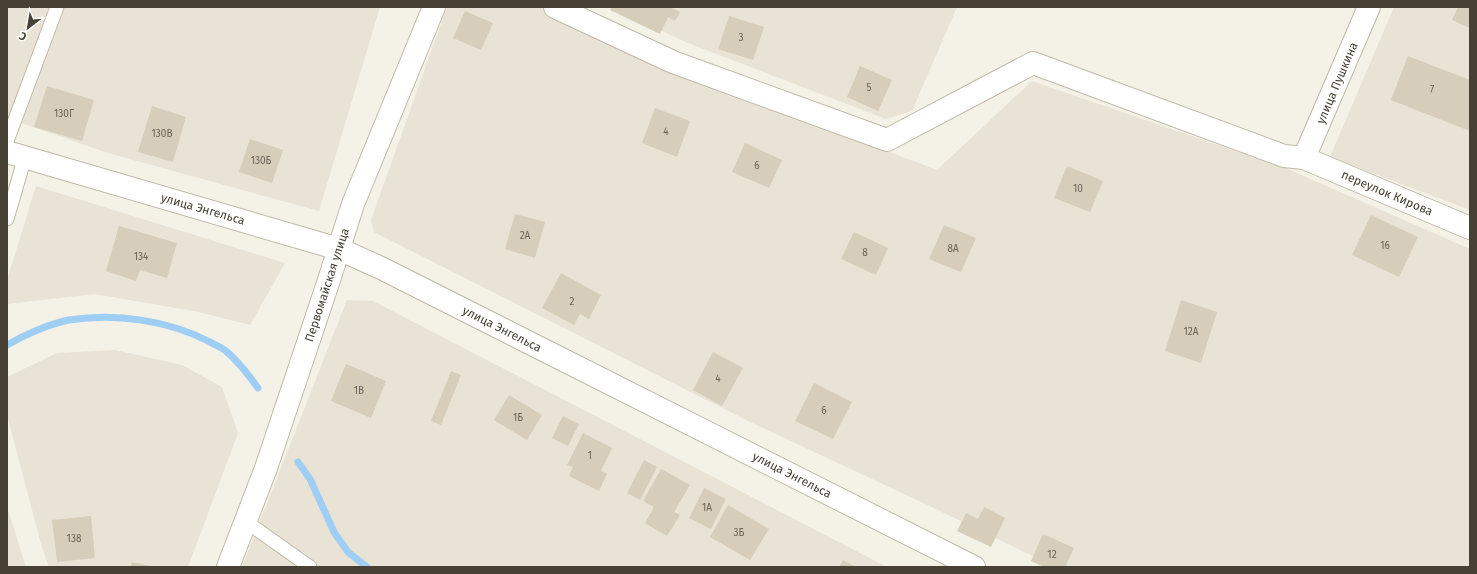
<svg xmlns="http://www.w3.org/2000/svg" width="1477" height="574" viewBox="0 0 1477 574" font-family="'Fira Sans',sans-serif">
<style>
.residential{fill:#e8e3d4}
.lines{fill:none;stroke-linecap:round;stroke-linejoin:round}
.stream{stroke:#9fcef4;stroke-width:7}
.building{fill:#d6cdbb}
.service-casing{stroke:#c0b9a8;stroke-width:15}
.minor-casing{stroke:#c0b9a8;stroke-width:24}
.tertiary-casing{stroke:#c0b9a8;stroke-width:24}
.service{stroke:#fff;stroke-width:13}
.minor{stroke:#fff;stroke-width:22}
.tertiary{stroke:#fff;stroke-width:22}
.labels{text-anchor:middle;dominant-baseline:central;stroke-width:4;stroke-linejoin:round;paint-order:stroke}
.number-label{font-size:10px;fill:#6b6456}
.street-label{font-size:12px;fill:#474135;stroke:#fff}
</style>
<rect width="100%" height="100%" fill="#f4f1e6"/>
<g class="residential">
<path d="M7,7H380L319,211L108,153L7,118Z"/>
<path d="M447,7H543L710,84L937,170L1032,81L1290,170L1470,249V567H1055L936,509L750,422L374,232L371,220Z"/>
<path d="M609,7H957L912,111L886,119L688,43Z"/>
<path d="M1394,7H1470V210L1330,157Z"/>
<path d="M36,186L285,263L250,325L199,312L95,294L7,304V280Z"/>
<path d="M347,300L373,301L887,567H242Z"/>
<path d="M115,350L182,365L222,387L238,433L188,567H49L41,544L7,415V377L57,353Z"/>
<path d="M7,507L26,567H7Z"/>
</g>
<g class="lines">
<g class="stream">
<path d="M7,345C24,335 49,324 69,320C116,313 168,320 210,342C215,345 221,347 226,351C239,362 248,374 258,388"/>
<path d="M298,462L310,479L334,532L348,552L367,567"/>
</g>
</g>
<g class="building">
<path d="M612,7H669L680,12L675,21L668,17L660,34L610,10Z"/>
<path d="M1458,7H1470V28L1452,20Z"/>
<path d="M465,11L493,23L481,50L453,38Z"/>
<path d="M729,16L764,27L753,60L718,49Z"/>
<path d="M1408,56L1470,80V131L1391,100Z"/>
<path d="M860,66L892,80L878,111L847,97Z"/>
<path d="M47,86L94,100L82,141L34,127Z"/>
<path d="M152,106L186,117L173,162L138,152Z"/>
<path d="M655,108L690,121L677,157L642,143Z"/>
<path d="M250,139L283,150L272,183L239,172Z"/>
<path d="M745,143L782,160L769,188L732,172Z"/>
<path d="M1067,166L1103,181L1090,212L1054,198Z"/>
<path d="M515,214L545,222L535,258L505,249Z"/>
<path d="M1371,215L1418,237L1399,277L1352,255Z"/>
<path d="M944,225L976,238L961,272L929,259Z"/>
<path d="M119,226L177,243L167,278L140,270L136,281L106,271Z"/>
<path d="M854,232L888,248L876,275L841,259Z"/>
<path d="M561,273L601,295L589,319L580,314L574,325L542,308Z"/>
<path d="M1181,300L1217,312L1201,363L1165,351Z"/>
<path d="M713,352L743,368L722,406L693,390Z"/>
<path d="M346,364L386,381L371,418L331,401Z"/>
<path d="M451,371L461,375L441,425L431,421Z"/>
<path d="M814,383L852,402L833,439L795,421Z"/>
<path d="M509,395L542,415L527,440L494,420Z"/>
<path d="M563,416L579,424L568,446L552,438Z"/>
<path d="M583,433L612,448L601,471L607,474L599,491L569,476L573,467L567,465Z"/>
<path d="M644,460L657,467L640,500L627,493Z"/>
<path d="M661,469L690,485L674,512L680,515L667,536L645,523L654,507L643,501Z"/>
<path d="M704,488L726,499L711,529L689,518Z"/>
<path d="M728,505L769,529L750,560L710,537Z"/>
<path d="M984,507L1005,518L991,547L957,531L966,513L978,519Z"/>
<path d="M91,516L95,558L57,562L52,520Z"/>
<path d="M1043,534L1074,548L1065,567H1044L1031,561Z"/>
<path d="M843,560L856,567H839Z"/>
<path d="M132,562L150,566V567H131Z"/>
</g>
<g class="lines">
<defs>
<g id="service">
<path d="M7,141L57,7"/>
<path d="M7,219L25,157"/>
<path d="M245,521L310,567"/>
</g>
<g id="minor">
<path d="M555,7L673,62L887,140L1033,63L1284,156L1304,158L1470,228"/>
<path d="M7,152L339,249"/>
<path d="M1304,158L1369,7"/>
</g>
<g id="tertiary">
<path d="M339,249L381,268L974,567"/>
<path d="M228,567L266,468L329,280L353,204L434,7"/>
</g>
</defs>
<use href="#service" class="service-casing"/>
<use href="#minor" class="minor-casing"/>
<use href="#tertiary" class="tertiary-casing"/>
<use href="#service" class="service"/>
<use href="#minor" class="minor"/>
<use href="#tertiary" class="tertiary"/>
</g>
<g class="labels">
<g class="number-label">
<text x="741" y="38">3</text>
<text x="869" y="88">5</text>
<text x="1432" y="90">7</text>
<text x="64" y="114">130Г</text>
<text x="666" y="132">4</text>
<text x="162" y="134">130В</text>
<text x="261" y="161">130Б</text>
<text x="757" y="166">6</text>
<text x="1078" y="189">10</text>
<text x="525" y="236">2А</text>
<text x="1385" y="246">16</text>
<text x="953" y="249">8А</text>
<text x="865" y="253">8</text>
<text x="141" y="257">134</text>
<text x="572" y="302">2</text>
<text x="1191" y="332">12А</text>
<text x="718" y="379">4</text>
<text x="359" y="391">1В</text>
<text x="824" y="411">6</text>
<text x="518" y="418">1Б</text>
<text x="590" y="456">1</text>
<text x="707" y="508">1А</text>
<text x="739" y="533">3Б</text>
<text x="74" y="539">138</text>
<text x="1052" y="555">12</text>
</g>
<g class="street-label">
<text transform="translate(1337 83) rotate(-67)">улица Пушкина</text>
<text transform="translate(1387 193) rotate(23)">переулок Кирова</text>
<text transform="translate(203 209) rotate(16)">улица Энгельса</text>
<text transform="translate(327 285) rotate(-72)">Первомайская улица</text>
<text transform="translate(502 329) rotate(27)">улица Энгельса</text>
<text transform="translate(792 475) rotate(27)">улица Энгельса</text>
</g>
</g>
<rect width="1477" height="574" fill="none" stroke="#474135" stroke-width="16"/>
<g transform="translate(28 28) rotate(211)" stroke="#ffffff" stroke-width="3" paint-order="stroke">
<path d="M0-3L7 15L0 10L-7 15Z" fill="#474135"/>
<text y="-6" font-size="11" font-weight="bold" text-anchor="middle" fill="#474135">С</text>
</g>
</svg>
